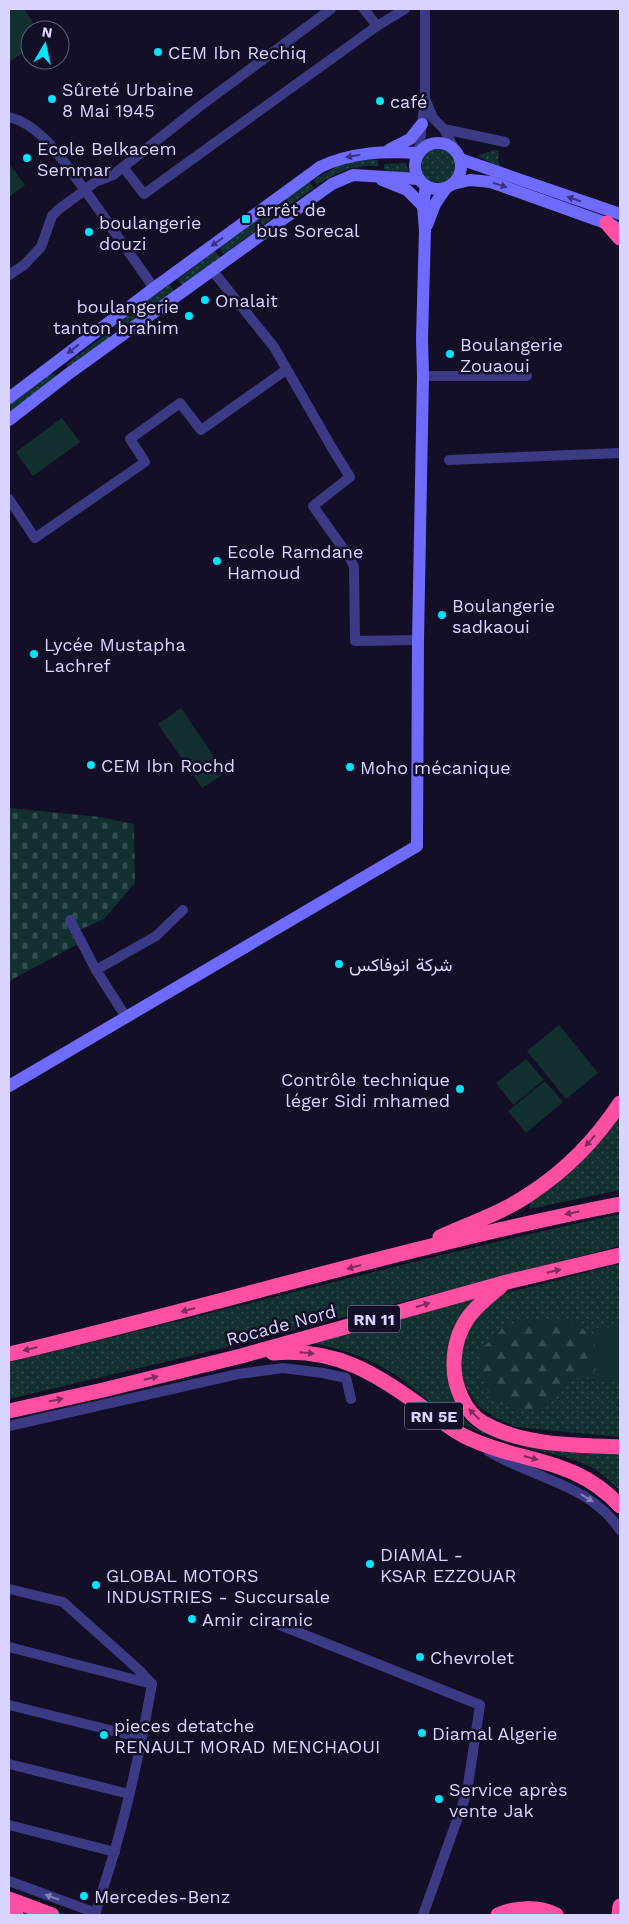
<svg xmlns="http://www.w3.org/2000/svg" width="629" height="1924" viewBox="0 0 629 1924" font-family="'Work Sans',Vazirmatn,sans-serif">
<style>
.grass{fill:url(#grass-dots)}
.forest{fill:url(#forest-firs)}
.cemetery{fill:url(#cemetery-stones)}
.pitch{fill:#12302f}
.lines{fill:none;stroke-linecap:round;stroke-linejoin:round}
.street{stroke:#3d3a85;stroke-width:10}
.secondary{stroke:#6f6bff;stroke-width:12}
.highway{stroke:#ff4fa3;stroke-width:15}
.oneway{fill:#38347d}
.oneway2{fill:#7d2c5e}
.oneway3{fill:#837fbc}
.poi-dot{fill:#00e5ff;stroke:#130f26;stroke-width:2}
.labels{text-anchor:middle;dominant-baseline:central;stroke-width:5;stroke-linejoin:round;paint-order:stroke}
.shield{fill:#130f26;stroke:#9e99be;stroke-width:1}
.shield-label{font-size:16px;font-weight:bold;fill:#d9d4ff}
.poi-label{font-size:18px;fill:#d9d4ff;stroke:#130f26;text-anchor:start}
.street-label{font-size:18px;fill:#d9d4ff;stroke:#130f26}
</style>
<defs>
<pattern id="grass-dots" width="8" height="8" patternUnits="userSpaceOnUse" patternTransform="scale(1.25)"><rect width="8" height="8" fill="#12302f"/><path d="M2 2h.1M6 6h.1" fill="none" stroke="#344d4e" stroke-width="1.8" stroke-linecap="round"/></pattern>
<pattern id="forest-firs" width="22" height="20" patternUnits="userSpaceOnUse" patternTransform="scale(1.25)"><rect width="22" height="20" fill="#12302f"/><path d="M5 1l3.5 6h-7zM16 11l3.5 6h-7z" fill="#344d4e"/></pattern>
<pattern id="cemetery-stones" width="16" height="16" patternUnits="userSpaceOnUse" patternTransform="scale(1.25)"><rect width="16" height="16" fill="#12302f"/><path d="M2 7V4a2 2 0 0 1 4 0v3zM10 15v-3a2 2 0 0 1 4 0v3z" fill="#344d4e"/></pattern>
</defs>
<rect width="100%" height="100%" fill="#130f26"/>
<g class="grass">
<circle cx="438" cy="166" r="17"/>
<path d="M494,150L499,151L498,159L500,167L477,156Z"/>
<path d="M368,159L378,160V166C352,165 339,171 317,185L313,180L341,164Z"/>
<path d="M406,163L409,174L384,170V164Z"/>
<path d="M309,181L314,188L288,206L284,205L283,201Z"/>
<path d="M269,212L272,214L271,219L224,254L219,248Z"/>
<path d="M215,251L220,257L183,286L177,279Z"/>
<path d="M169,284L174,291L119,333L114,326Z"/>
<path d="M110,331L114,337L67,369V364Z"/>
<path d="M49,374H54L56,378L9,415V405Z"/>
<path d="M620,1116V1190L530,1209L529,1201C562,1174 596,1151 620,1116Z"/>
<path d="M620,1214V1246L232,1346L9,1399V1362C213,1315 415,1258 620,1214Z"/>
<path d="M620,1264V1437L516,1427L498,1419L481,1409L474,1400L464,1383L460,1366L462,1338L471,1321L502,1294Z"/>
<path d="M478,1296C455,1318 445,1337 447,1370C448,1383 459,1418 470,1425C491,1438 517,1438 541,1441C567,1445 594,1449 620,1452V1491C611,1482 602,1473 591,1467C565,1454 534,1451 507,1442C493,1438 478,1432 465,1425C438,1412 418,1390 394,1374C368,1357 339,1348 309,1343Z"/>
</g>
<path class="forest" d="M526,1321L577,1322L601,1350L602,1363L590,1376L569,1380L558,1389L547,1405L532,1411L516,1410L501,1404L488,1391L477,1365L481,1348L494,1339L503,1327Z"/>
<path class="cemetery" d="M9,808L100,817L134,824L135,883L104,919L71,934L78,944L9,981Z"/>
<g class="pitch">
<path d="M9,9H24L38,30H30V48L9,62Z"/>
<path d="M9,163L25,185L9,197Z"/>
<path d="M62,418L80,442L33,476L16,452Z"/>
<path d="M181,708L225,773L202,788L158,724Z"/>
<path d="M559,1025L598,1073L566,1099L527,1051Z"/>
<path d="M526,1059L544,1080L513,1105L496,1083Z"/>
<path d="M545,1081L563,1102L526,1133L508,1111Z"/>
<path d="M620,1327V1382H596L594,1328Z"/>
</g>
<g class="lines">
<g class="street">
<path d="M364,9L377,26"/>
<path d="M426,101L433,118L444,129L455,150"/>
<path d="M9,117C44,126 64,164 85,190L59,209L52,216L41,247L24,265L9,275"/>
<path d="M444,129L505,142"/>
<path d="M419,151L425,97V9"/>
<path d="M123,167L144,194L377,26L405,9"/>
<path d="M212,270L274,347L332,448L350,477L313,506L350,558L354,567L355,641L418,640"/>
<path d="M154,288L85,190L95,182L113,175L199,107L331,9"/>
<path d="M423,376H527"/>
<path d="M449,460L620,453"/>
<path d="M9,499L35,538L145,462L130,439L180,403L201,430L286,370"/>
<path d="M70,920L96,970L126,1017"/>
<path d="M96,970L156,936L183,910"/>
<path d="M9,1426L238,1374L283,1368L323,1373L346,1378L351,1399"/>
<path d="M488,1451C532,1478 590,1484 620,1530"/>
<path d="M9,1589L63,1602L139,1670L152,1684C142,1741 130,1798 114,1853C108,1874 101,1894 95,1915"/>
<path d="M275,1623L480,1705L467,1792L423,1915"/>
<path d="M9,1647L152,1684"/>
<path d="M9,1705L142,1738"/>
<path d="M9,1764L129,1794"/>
<path d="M9,1825L115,1852"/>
<path d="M9,1881L96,1913"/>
</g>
<g class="secondary">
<circle cx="438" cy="166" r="23"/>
<path d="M390,149L410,139L422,124"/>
<path d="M460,159L620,214"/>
<path d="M382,180L407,190L423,206"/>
<path d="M453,184L470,180L491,182L614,226"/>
<path d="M427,225L435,204L446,188"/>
<path d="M9,398L154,288L320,167C351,152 384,151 419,153"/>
<path d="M9,420L67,375L332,184L353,175L419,179"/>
<path d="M9,1086L417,846L418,640L423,376L422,339L425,230L423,206L426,186"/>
</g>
<g class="highway">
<path d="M607,223L620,238"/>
<path d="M440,1237C471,1223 504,1212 531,1193C566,1170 597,1138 620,1103"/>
<path d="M500,1287C473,1308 455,1326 454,1362C453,1384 464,1413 485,1424C525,1446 576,1445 620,1447"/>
<path d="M273,1353C336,1347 376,1374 425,1409C438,1419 452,1430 466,1437C522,1464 574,1456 620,1506"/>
<path d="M9,1354C213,1306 414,1244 620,1204"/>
<path d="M9,1411L103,1390L241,1356L507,1282L620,1255"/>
<path d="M9,1899L52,1915"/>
<path d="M9,1913L16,1915"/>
<path d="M498,1915C514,1907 539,1906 556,1915"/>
<path d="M619,1915L620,1906"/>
</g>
</g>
<defs><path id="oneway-solid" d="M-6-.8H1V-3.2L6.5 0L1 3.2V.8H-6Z" transform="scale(1.25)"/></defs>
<g class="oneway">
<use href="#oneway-solid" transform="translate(353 156) rotate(170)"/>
<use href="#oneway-solid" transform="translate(500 185) rotate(17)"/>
<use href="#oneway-solid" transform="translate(574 199) rotate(-161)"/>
<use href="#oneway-solid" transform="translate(217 242) rotate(145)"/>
<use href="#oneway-solid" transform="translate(73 349) rotate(143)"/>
</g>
<g class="oneway2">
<use href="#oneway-solid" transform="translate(590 1141) rotate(132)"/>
<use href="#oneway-solid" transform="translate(572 1213) rotate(169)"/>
<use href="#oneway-solid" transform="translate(354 1267) rotate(165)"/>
<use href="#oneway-solid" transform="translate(554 1271) rotate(-13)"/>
<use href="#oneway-solid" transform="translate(423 1305) rotate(-16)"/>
<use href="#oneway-solid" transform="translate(188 1310) rotate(165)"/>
<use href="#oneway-solid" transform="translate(30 1349) rotate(167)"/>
<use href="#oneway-solid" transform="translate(307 1353) rotate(5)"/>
<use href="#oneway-solid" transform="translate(151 1378) rotate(-14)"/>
<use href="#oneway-solid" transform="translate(56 1400) rotate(-12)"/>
<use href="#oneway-solid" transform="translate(474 1414) rotate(-135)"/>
<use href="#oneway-solid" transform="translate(531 1458) rotate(15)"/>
</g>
<g class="oneway3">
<use href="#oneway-solid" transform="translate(587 1498) rotate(32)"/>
<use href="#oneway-solid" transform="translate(52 1897) rotate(-160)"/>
</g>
<g class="poi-dot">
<circle cx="158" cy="52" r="5"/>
<circle cx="52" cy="99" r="5"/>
<circle cx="380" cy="101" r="5"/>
<circle cx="27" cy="158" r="5"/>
<rect x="241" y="214" width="10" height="10" rx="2.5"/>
<circle cx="89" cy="232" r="5"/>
<circle cx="205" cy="300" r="5"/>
<circle cx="189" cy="316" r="5"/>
<circle cx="450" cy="354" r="5"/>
<circle cx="217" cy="561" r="5"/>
<circle cx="442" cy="615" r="5"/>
<circle cx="34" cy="654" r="5"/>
<circle cx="91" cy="765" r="5"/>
<circle cx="350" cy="767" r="5"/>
<circle cx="339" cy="964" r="5"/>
<circle cx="460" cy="1089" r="5"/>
<circle cx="370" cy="1564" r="5"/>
<circle cx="96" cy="1585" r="5"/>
<circle cx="192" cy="1619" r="5"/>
<circle cx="420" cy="1657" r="5"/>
<circle cx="422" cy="1733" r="5"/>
<circle cx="104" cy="1735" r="5"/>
<circle cx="439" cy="1799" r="5"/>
<circle cx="84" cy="1896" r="5"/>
</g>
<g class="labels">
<g class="shield">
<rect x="348" y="1305.5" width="52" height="27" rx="4"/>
<rect x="405" y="1402.5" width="58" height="27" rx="4"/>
</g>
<g class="shield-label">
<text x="374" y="1319">RN 11</text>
<text x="434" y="1416">RN 5E</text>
</g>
<g class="poi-label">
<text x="168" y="52">CEM Ibn Rechiq</text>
<text x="62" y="89">Sûreté Urbaine<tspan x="62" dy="21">8 Mai 1945</tspan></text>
<text x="390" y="101">café</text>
<text x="37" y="148">Ecole Belkacem<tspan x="37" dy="21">Semmar</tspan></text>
<text x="256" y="209">arrêt de<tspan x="256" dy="21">bus Sorecal</tspan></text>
<text x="99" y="222">boulangerie<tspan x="99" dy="21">douzi</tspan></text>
<text x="215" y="300">Onalait</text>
<text x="179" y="306" text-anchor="end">boulangerie<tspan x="179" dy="21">tanton brahim</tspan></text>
<text x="460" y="344">Boulangerie<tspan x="460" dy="21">Zouaoui</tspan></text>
<text x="227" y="551">Ecole Ramdane<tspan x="227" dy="21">Hamoud</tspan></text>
<text x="452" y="605">Boulangerie<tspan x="452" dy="21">sadkaoui</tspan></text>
<text x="44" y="644">Lycée Mustapha<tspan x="44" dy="21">Lachref</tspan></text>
<text x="101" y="765">CEM Ibn Rochd</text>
<text x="360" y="767">Moho mécanique</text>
<text x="349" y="964">شركة انوفاكس</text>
<text x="450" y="1079" text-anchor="end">Contrôle technique<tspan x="450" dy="21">léger Sidi mhamed</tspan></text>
<text x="380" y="1554">DIAMAL -<tspan x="380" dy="21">KSAR EZZOUAR</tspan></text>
<text x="106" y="1575">GLOBAL MOTORS<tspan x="106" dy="21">INDUSTRIES - Succursale</tspan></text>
<text x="202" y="1619">Amir ciramic</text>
<text x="430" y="1657">Chevrolet</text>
<text x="114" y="1725">pieces detatche<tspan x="114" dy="21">RENAULT MORAD MENCHAOUI</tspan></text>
<text x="432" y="1733">Diamal Algerie</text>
<text x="449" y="1789">Service après<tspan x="449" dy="21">vente Jak</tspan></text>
<text x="94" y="1896">Mercedes-Benz</text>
</g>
<g class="street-label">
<text transform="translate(281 1325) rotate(-15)">Rocade Nord</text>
</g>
</g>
<rect width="629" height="1924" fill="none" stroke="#d9d4ff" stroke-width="20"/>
<g transform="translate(45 45) rotate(9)"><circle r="24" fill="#130f26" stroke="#625e7d"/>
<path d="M0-4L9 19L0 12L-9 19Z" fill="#00e5ff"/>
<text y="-8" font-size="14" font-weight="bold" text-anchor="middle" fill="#d9d4ff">N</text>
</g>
</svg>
